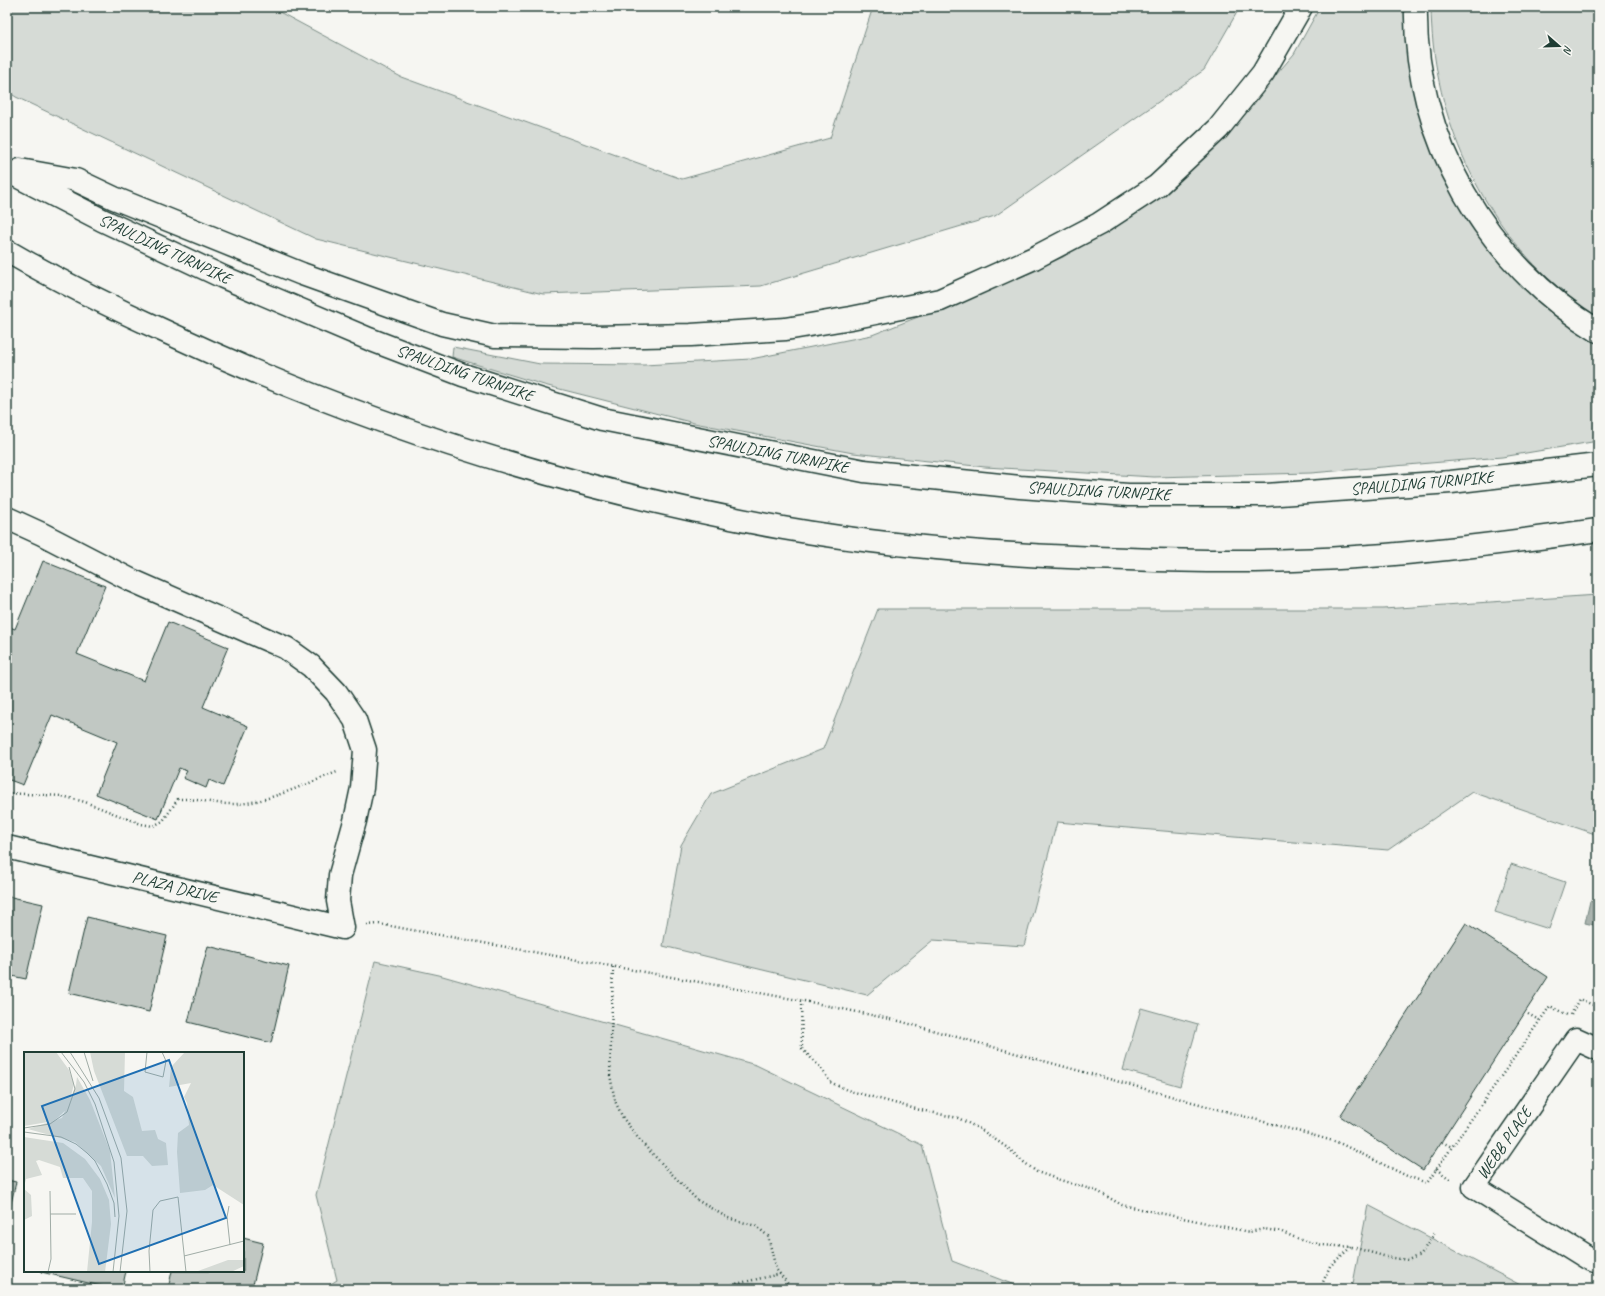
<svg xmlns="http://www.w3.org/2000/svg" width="1605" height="1296" viewBox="0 0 1605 1296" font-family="Caveat,sans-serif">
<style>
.green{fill:#d6dbd6;stroke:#7a8c85}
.water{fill:#aab3ae;stroke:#72847d}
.building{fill:#c1c8c3;stroke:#1f3d34}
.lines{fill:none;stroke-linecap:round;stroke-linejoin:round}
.minor-casing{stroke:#1f3d34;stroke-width:25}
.highway-casing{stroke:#1f3d34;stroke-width:25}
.path{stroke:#1f3d34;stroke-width:2.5;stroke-dasharray:1 3;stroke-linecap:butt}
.minor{stroke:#f6f6f2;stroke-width:22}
.highway{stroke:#f6f6f2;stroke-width:22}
.labels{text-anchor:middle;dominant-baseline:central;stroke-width:4;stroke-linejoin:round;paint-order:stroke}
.street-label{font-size:17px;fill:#1f3d34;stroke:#f6f6f2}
.inset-road{fill:none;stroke:#a0aca6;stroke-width:1}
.view{fill:#1f6fb2;fill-opacity:0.15;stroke:#1f6fb2;stroke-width:2}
.inset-edge{fill:none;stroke:#1f3d34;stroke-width:2}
</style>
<rect width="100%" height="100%" fill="#f6f6f2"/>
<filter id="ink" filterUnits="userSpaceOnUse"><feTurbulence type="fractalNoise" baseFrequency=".025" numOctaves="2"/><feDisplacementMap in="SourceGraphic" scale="8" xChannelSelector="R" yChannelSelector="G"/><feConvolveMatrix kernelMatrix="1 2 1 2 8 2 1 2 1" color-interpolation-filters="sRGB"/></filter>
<g filter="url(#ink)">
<g class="green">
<path d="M7,7H270L401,77L682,179L830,138L873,7H1240L1204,70L995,216L761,286L543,294L316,239L16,97L7,91Z"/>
<path d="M1320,7H1406L1449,188L1470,225L1495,257L1522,286L1552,312L1598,343V441L1502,457L1311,473L1154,477L985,467L853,453L694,423L544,385L452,357L453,347L540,364L644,365L751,359L872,335L1002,284L1063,257L1172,183L1226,133L1294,54Z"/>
<path d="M1431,7H1598V317C1580,306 1563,292 1548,278C1474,208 1432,109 1431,7Z"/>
<path d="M1598,595V835L1472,792L1388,850L1057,822L1024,946L933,940L867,995L663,946L681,845L711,794L823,749L878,609H1383Z"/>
<path d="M1511,864L1565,882L1549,929L1495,912Z"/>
<path d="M375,961L439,975L756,1065L922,1145L952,1261L1025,1289H323L337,1280L316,1195Z"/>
<path d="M1141,1008L1198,1024L1180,1086L1123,1070Z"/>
<path d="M1368,1205L1528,1289H1352Z"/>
</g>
<path class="water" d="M1590,901L1598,903V926L1585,923Z"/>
<g class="building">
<path d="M43,561L105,586L77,654L144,681L168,622L228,647L203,707L248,726L223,786L209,780L206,788L183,778L187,771L179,768L158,819L96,794L117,742L52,715L23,785L7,779V626L15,629Z"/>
<path d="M7,896L43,904L26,979L7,975Z"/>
<path d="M87,917L167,936L149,1012L69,993Z"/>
<path d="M1466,923L1548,977L1423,1170L1340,1116Z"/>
<path d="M208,946L289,966L271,1043L188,1022Z"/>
<path d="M7,1180L16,1182L7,1221Z"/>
<path d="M243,1238L263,1243L252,1289H168L172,1271H243Z"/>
<path d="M42,1271H126L122,1289H114L41,1272Z"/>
</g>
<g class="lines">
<defs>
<g id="minor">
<path d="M7,518L42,534L131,580L286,648L311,666L336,692L355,720L365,750L362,788L355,821L340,875L338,901L343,928L7,847"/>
<path d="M1598,1049L1576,1039L1474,1187L1589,1259L1598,1262"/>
</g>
<g id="highway">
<path d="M1416,7C1413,138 1487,264 1598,331"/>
<path d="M20,170L76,180L114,198L302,274L442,324L495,336L594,337L691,335L786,329L851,318L940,300L1034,258L1099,224L1157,186L1218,129L1263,73L1301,7"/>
<path d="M7,171L102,220L223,277L369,339L463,375L602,419L864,471L1020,487L1128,495H1265L1451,482L1598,465"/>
<path d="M7,251C57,280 109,306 162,330C359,423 568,489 783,528C896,548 1013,556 1128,559C1183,561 1239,562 1294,560C1396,557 1497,544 1598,530"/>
</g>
</defs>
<use href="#minor" class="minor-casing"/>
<use href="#highway" class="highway-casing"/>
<g class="path">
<path d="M7,793L62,796L85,802L141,824L153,826L163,821L178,799C197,798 216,805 236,804C266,803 308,783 337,772"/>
<path d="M367,925L379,924L815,1003L899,1021L1337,1142L1407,1176L1427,1183L1550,1006L1567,1015"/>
<path d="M613,967L610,1075L615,1101L623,1118L641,1142L697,1200L728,1218L756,1226L768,1236L776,1269L792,1289"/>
<path d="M801,1001L802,1049L821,1068L830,1082L847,1090L916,1109L958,1118L980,1129L1009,1149L1021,1160L1037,1172L1060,1180L1097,1191L1122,1205L1249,1232L1264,1229L1282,1232L1301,1240L1322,1245L1352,1247L1387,1257L1408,1260L1420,1255L1435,1233"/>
<path d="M1528,1014L1539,1020"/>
<path d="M1571,1015L1579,999L1598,1007"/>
<path d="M1442,1142L1452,1147"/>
<path d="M1436,1169L1450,1179"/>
<path d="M713,1289L780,1274"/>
<path d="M1320,1289L1330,1266L1351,1247"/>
</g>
<use href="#minor" class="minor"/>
<use href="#highway" class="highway"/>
</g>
</g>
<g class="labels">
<g class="street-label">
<text transform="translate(165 249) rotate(25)">SPAULDING TURNPIKE</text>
<text transform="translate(465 373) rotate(19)">SPAULDING TURNPIKE</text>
<text transform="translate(778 454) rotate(11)">SPAULDING TURNPIKE</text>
<text transform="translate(1422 483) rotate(-5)">SPAULDING TURNPIKE</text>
<text transform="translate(1099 491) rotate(3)">SPAULDING TURNPIKE</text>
<text transform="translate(175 887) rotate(14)">PLAZA DRIVE</text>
<text transform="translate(1504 1143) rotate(-55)">WEBB PLACE</text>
</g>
</g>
<g transform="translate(24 1052)">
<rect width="220" height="220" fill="#f6f6f2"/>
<path d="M0,0H32L45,18L50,32L44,56L30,69L0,74ZM66,0H101L100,39L109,45L118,79L131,78L134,87L142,91L144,113L128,114L119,104H103L70,19ZM161,0H220V153L189,133L181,138L156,141L153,100L154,81L165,73L163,51L160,45L167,31L145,35L147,15ZM53,25L66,48L86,99L91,146L77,114L51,90L4,77L38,66L52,33ZM0,85L39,91L61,107L76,127L85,148L87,172L81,220H63L68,170V139L59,126H39L36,115L15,108L12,109L18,123L2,127L0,135ZM0,137L7,143L8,164L0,168ZM204,208H220V214L207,220L174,219Z" fill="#d6dbd6"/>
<path class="inset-road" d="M37,0L60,30L71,52L90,110L95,164L89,220M46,0L75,46L97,106L103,159L96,220M60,0L69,29M123,0L121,20L139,25L142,9L138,0M0,76L26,72L43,60L51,37L45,15M0,80L37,85L52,92L63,101L71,109L83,132L90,151L91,165M205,154L203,165L206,193M26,162H52M160,204L220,189M24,220L27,207L26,139M126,220L125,199L129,158L136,149L154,145L162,220"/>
<path class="view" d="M145,8L202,166L75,212L18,54Z"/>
<rect width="220" height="220" class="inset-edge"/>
</g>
<rect width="1605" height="1296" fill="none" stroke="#f6f6f2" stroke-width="24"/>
<rect x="12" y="12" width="1581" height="1272" fill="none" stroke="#1f3d34" stroke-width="1.5" filter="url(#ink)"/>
<g transform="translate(1559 46) rotate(110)" stroke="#f6f6f2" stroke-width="3" paint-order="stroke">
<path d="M0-3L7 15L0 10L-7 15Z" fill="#1f3d34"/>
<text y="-6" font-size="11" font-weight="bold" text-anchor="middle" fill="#1f3d34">N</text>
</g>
</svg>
